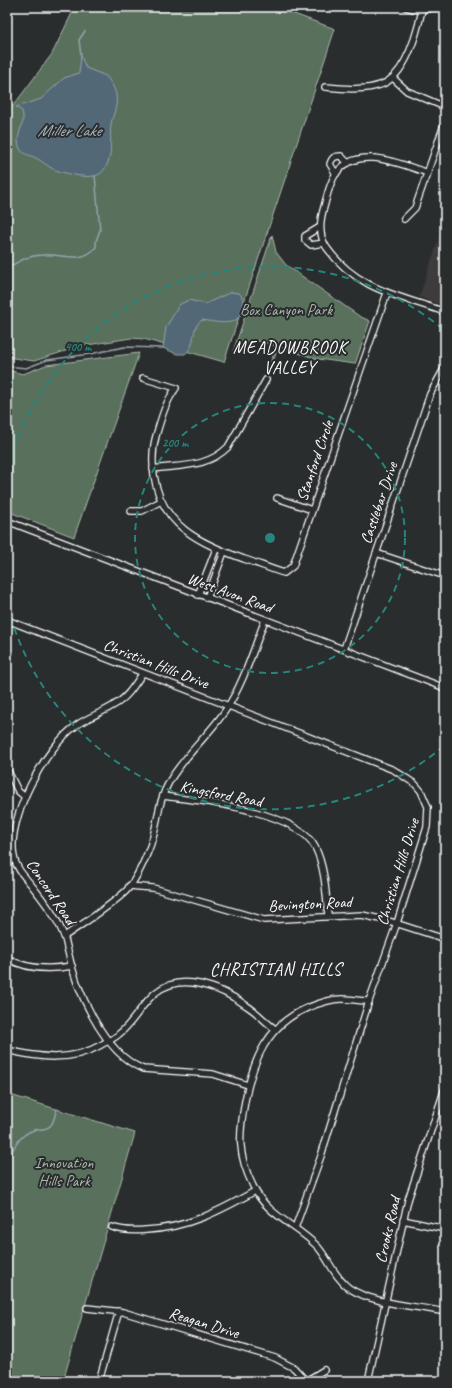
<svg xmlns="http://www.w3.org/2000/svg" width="452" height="1388" viewBox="0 0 452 1388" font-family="Caveat,sans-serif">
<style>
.built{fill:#3e3a3a}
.green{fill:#586f5c;stroke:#acb7ae}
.water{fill:#536877;stroke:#98a4ad}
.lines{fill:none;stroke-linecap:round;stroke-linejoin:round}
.stream{stroke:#98a4ad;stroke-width:1.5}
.minor-casing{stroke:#fff;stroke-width:8}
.minor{stroke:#2a2d2e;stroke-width:5.5}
.ring{fill:none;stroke:#27847c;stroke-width:2;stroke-dasharray:7 5}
.labels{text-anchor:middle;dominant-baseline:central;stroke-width:4;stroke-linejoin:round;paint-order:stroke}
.park-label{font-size:16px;fill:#acb7ae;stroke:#2a2d2e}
.street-label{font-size:16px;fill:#fff;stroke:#2a2d2e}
.water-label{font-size:17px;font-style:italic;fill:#a9b4bb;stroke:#2a2d2e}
.neighbourhood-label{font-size:17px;letter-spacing:1px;fill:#fff;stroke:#2a2d2e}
.centre{fill:#27847c;stroke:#2a2d2e;stroke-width:2}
.ring-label{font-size:12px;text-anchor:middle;font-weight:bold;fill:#27847c;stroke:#2a2d2e;stroke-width:4;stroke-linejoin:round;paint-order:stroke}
</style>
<rect width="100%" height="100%" fill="#2a2d2e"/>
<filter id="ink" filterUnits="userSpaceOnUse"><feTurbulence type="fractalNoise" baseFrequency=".025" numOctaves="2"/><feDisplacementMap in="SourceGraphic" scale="8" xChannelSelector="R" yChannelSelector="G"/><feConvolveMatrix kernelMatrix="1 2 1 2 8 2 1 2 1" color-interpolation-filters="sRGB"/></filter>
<g filter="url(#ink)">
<path class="built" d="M445,221V306L419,297Z"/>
<g class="green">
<path d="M75,7H275L335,29L224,362L144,339L131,338L81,346L34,361L7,357V114L52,54Z"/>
<path d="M272,235L276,252L286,265L359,316L370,321L355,364L318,359L278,347L271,368L269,367L276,346L258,341L233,352Z"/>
<path d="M139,353L74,537L7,511V370L23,374L46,365Z"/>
<path d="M7,1094L135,1133L63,1381H7Z"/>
</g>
<g class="water">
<path d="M81,56L86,68L106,76C110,81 115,88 116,95C118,106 113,114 111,124C109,140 115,160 101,173C93,181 62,173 53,169C47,166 42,161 36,158C30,155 24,155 20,149C13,136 27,124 22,111L16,107L41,99L64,78L79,73Z"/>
<path d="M231,292L239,293C243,297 244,302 243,308C239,329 217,322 202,320C189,328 198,345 185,354H177L163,348L166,327L180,304L189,300L205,304Z"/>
</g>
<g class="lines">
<g class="stream">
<path d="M81,56L79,40L85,31"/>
<path d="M7,268C19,261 29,255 43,255C62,253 81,265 96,247V241L100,230L95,176"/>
<path d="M7,366L26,368L47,360L90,354L124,347L163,348"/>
<path d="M7,1167C10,1152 19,1134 34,1130C39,1129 46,1130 50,1126C54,1123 55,1114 57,1109"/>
</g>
<defs>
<g id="minor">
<path d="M406,7L418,10L439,7"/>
<path d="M393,78L407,91L445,107"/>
<path d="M325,87C343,88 363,91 380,85C406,77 417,33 422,10"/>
<path d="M428,173C400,164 356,143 335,175C329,185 327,196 324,207C320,220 318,236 327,248C357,290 400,296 445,312"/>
<path d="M336,174L330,164C332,158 334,156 341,156L348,163"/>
<path d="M404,219L415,208L445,122"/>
<path d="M320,227L305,236V240L311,245L324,243"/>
<path d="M143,378L176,388C165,403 161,419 156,436C152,450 152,461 154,475C161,526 200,543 244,559C257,563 270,569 284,573L293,566L387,293"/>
<path d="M153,469C181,465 207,468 228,447L266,380"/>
<path d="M277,498L312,510"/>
<path d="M131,511H142L161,501"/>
<path d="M7,521L445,688"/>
<path d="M376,553L445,576"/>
<path d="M198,595L216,549"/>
<path d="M207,598L224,552"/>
<path d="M7,620L394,770L415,784L421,791L428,807L427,827L397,923L369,1001L321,1156L295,1228"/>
<path d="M344,649L430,394L445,367"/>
<path d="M142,674C134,686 127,698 114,705C102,713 88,717 77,725C45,747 6,819 14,857C16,869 26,878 33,887C47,905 63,925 67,947C75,988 103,1053 143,1069L213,1074L248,1085"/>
<path d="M7,769L18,791L25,797"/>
<path d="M163,796C200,801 296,810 315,847C325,867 326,893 328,915"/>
<path d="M129,886L153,888L264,920L362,915L389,921L445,939"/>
<path d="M65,936C85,922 108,908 126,891C136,880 144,862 149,849C158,827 157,803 169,782C184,756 208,736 225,711C244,683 253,650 265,620"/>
<path d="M7,958C27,970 49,970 72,966"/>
<path d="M369,1001C360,1001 351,999 342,999C330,999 319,1003 307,1008C267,1025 253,1060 245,1101C239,1134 237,1154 253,1186C266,1215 297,1225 318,1247C329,1260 335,1278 349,1288C372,1304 417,1306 445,1312"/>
<path d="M7,1050C40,1058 71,1062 101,1045C107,1041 114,1039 119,1034C133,1023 141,1005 155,993C182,971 222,988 247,1006C257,1012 265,1022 275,1029"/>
<path d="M403,1220L445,1229"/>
<path d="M112,1227C123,1231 135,1231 146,1230C187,1228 220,1211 255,1191"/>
<path d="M87,1308L123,1312L275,1358L294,1368L306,1381"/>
<path d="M99,1381L119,1311"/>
<path d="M306,1381L324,1370"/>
<path d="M368,1381L408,1200L445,1088"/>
</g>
</defs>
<use href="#minor" class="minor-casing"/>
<use href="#minor" class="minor"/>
</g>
</g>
<g class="ring">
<circle cx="270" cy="538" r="135"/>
<path d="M444 746A271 271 0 0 1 7 604M7 472A271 271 0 0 1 444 330"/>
</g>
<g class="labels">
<g class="park-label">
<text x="286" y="310">Box Canyon Park</text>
<text x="64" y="1163">Innovation<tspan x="64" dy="18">Hills Park</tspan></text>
</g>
<g class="street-label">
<text transform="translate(315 461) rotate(-71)">Stanford Circle</text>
<text transform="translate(379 503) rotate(-71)">Castlebar Drive</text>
<text transform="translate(230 593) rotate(20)">West Avon Road</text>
<text transform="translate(156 664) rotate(21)">Christian Hills Drive</text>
<text transform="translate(221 794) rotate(11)">Kingsford Road</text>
<text transform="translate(398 872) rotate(-73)">Christian Hills Drive</text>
<text transform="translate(51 892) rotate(56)">Concord Road</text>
<text transform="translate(310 904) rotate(-3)">Bevington Road</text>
<text transform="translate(388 1230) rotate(-77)">Crooks Road</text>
<text transform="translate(204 1323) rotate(17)">Reagan Drive</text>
</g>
<g class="water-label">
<text x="69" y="130">Miller Lake</text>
</g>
<g class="neighbourhood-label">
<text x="290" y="347">MEADOWBROOK<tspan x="290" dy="20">VALLEY</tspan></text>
<text x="276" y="969">CHRISTIAN HILLS</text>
</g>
</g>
<circle cx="270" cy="538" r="6" class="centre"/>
<g class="ring-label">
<text x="78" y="351">400 m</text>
<text x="175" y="447">200 m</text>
</g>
<rect width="452" height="1388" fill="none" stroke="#2a2d2e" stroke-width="24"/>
<rect x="12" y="12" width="428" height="1364" fill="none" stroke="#fff" stroke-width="1.5" filter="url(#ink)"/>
</svg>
